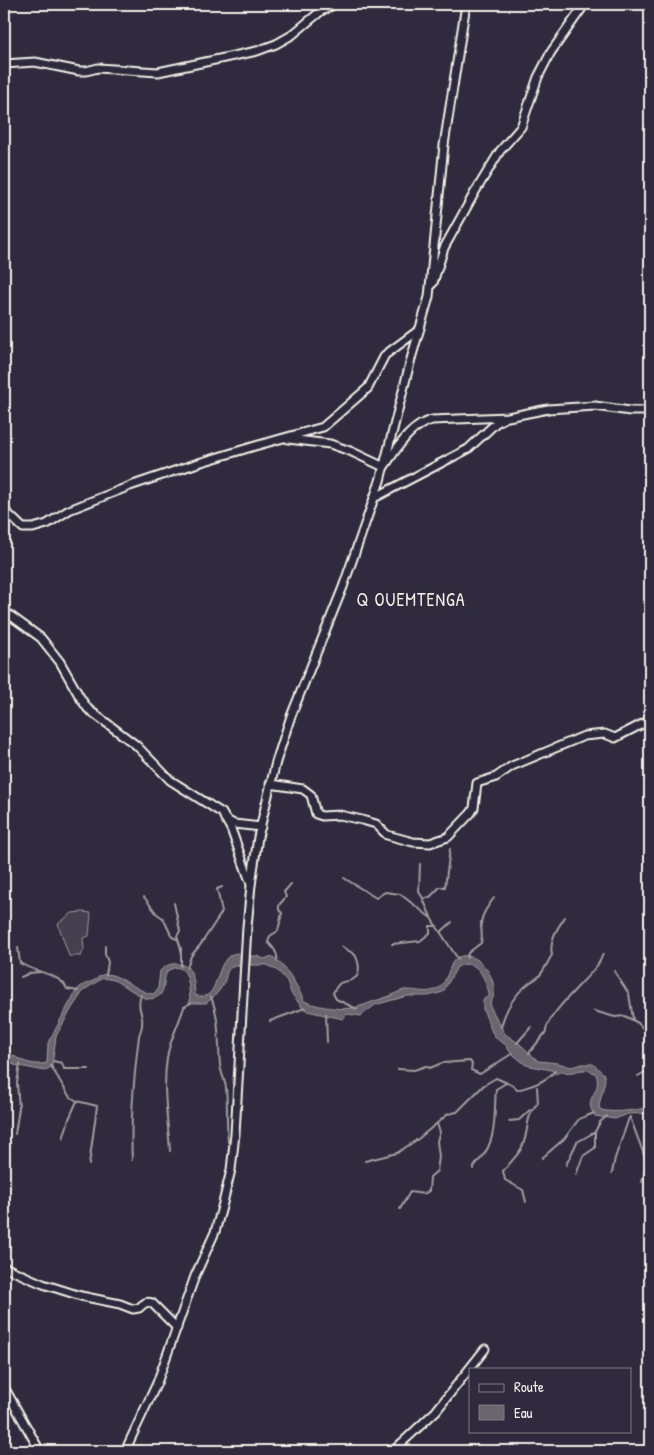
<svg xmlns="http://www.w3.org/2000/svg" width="654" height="1455" viewBox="0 0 654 1455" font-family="'Patrick Hand',sans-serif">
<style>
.green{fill:#454050;stroke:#9c989c}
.water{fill:#6a6670;stroke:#a19ea0}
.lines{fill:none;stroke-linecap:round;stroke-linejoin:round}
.stream{stroke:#a19ea0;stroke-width:2}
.street-casing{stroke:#f4f1e8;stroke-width:11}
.street{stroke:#2f2a3d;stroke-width:7}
.labels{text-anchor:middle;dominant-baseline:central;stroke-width:4.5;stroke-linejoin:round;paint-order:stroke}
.quarter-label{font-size:18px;letter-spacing:1px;fill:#f4f1e8;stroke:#2f2a3d}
</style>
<rect width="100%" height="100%" fill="#2f2a3d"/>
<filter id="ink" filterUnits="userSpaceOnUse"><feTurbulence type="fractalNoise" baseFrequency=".02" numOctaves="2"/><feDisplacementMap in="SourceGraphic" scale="10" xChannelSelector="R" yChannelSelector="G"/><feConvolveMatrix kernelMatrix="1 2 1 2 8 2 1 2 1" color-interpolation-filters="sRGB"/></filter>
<g filter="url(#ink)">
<path class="green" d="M83,912L91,913L89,936L83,938L84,949L81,956H69L58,924L72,913Z"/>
<g class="water">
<path d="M237,953L244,956L243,965C223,966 229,973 223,985C219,992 212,999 206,1003H190C189,990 190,957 167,971C161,986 168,999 146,999L114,980L103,978L84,990L72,1008L56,1036L52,1066L45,1071L14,1065L4,1053V1049C18,1059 29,1067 47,1063L48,1043L76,991C81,985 85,984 93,981C96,980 99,976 102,975C117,970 137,993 154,994L158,988L160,971C165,966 170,963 178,964C194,966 194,981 195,995C222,1006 212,956 237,953Z"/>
<path d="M249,956H257L264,959L272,956C288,969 296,983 304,1001C317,1007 343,1011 357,1007C368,1004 379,999 390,996C394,994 399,991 404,990C417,989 430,996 441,986C449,978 449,960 459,957C480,948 504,987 490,1003L491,1008L505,1034L521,1045L538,1061L558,1063L571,1067L582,1064H593L604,1074L605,1080L599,1106L600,1109C608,1114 640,1110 649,1107L650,1104V1113L628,1114L615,1119L595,1116C581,1096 603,1095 596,1074C579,1064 574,1077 561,1071L556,1074L551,1070L526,1065L510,1052L506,1045L497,1039L492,1032L483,1009V1002L484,999L489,996V993C485,979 477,956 457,967L443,992L428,996H407L375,1005L361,1016L347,1014L343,1019L307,1011L302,1007L291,993L287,981L278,971L267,965H249Z"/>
</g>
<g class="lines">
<g class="stream">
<path d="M420,864L419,892L423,898"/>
<path d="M344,878L376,898L385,892L400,894L431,918L458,959"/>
<path d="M144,897L157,914L163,918L172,937L177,939"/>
<path d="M174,903L180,931L177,936L181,949V966"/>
<path d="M650,911L645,920L650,949"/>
<path d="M431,917L423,899L430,897L440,887H445L450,849"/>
<path d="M441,932L452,922"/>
<path d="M392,944L420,941L430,933V926H437"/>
<path d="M105,946V954L108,962L106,975"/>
<path d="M341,946C345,949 352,952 355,955C359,961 361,974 355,978C345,986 342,975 333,993L336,999L357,1009"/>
<path d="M18,948L20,963C33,972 62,974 67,989L78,991"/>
<path d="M467,958L468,953L481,943C483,934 481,932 481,925C481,915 488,906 494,898"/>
<path d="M277,961C279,954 273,947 268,942L270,936L278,931L282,913L279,910V905L286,897L284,892L291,884"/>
<path d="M187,968L191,956L201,944L222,912L217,889L222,887"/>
<path d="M614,971L629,994L633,1019"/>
<path d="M21,977L30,973L40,972"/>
<path d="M211,997C220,1019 218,1042 220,1065C221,1073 225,1080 226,1088C228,1106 226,1123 228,1142"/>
<path d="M594,1011L615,1017L625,1016L638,1023L650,1036"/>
<path d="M326,1014L327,1042"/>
<path d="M270,1021L305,1008"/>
<path d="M501,1027C505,1011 514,995 528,984C532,980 537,980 540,975C545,969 548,961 552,955C549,940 557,929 565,917"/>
<path d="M517,1043L531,1027"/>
<path d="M529,1053L546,1032C544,1018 585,981 595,968C599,964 601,959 603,954"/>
<path d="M53,1061L62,1063L64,1069H89"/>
<path d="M51,1066L69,1096L77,1101L69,1119L63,1139"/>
<path d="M398,1069L414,1070L426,1066L430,1068L442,1063L470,1061L472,1064L471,1070L480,1074L513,1053"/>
<path d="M638,1076L648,1070L650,1071"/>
<path d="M77,1101L97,1106L89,1165"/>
<path d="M630,1117L647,1163L642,1182"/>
<path d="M509,1121L519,1120L530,1110"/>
<path d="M15,1134L19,1108L17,1083L20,1064"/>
<path d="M170,1151C168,1120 162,1090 167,1058C169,1041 179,1024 184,1007L191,1003"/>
<path d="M542,1158L564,1139L579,1119L594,1113"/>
<path d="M132,1160C130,1120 134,1076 139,1036C140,1032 142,1028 142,1025C144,1013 136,1010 141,995"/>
<path d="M365,1161L397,1153L418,1139L448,1114L457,1112L484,1085L496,1078L514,1086L517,1090C532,1086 545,1082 555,1071"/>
<path d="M566,1165L577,1142L595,1132L600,1122L607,1116"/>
<path d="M473,1169C476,1162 482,1159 485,1153C497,1134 494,1110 496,1089L506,1083"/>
<path d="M612,1173L615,1158L629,1118"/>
<path d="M576,1175L583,1156L595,1148V1132"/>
<path d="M526,1202L523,1190L505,1180L503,1171C509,1164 517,1156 521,1149C530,1133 524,1116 538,1103L537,1087"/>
<path d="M400,1209L410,1192L424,1194L429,1191L430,1177L437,1171L439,1157L437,1141L440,1132L437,1124"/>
</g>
<defs>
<g id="street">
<path d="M4,64L35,62L79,71H86L98,68L158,72L257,51L276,44L292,35L321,11L335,4"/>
<path d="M433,283L444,248L475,192L500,151L521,127L538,77L551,52L585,4"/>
<path d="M288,439L330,444L350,451L384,467C397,449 409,426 432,420L508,417L548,409L595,406L630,411H650"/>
<path d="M374,498L468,449L496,423L505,418"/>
<path d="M4,510L23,528H33L47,524L69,510L130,486L195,464L255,446L323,427L368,388L385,355L419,330"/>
<path d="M4,611L41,638L60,662L81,699L88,709L136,745L170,780L222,813L231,829L251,884"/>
<path d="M270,784L303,789L311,795L316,814L322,816L340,815L362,820L376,824L387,835L413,842L430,843L448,837L471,813L474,808L477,783L496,777L512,766L584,736L605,734L615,738L650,720"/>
<path d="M225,819L234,824L261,827"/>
<path d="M4,1267L43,1284L81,1296L120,1304L133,1309L139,1308C143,1304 146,1301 152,1303L177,1328"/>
<path d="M4,1387L40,1451"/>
<path d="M125,1451L157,1383L195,1276L215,1232L222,1207L231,1170L235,1134L247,927L251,885L258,837L276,762L291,716L343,587L380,481L411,359L429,297L444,145L466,4"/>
<path d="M393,1451L436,1411L485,1349"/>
</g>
</defs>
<use href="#street" class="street-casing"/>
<use href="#street" class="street"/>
</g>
</g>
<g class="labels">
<g class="quarter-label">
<text x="411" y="599">Q OUEMTENGA</text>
</g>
</g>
<rect width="654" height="1455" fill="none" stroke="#2f2a3d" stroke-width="20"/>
<rect x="10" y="10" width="634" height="1435" fill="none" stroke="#f4f1e8" stroke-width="2" filter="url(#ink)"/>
<rect x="469" y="1368" width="162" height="65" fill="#2f2a3d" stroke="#7e7a81"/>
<rect x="479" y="1384" width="25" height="8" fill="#2f2a3d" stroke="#7e7a81"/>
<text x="514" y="1392" font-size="15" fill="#f4f1e8">Route</text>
<rect x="479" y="1405" width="25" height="15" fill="#6a6670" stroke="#7e7a81"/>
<text x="514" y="1418" font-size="15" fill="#f4f1e8">Eau</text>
</svg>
